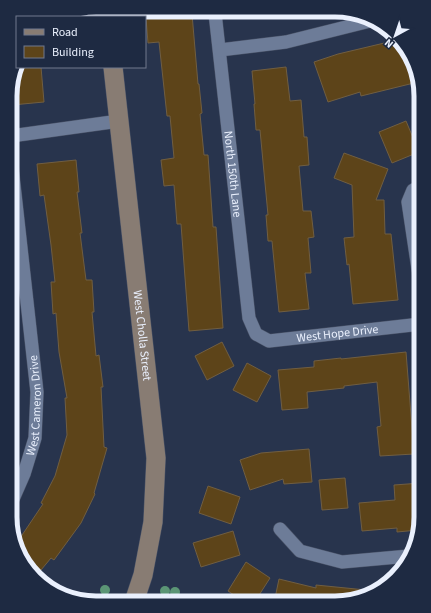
<svg xmlns="http://www.w3.org/2000/svg" width="431" height="613" viewBox="0 0 431 613" font-family="'Source Sans 3',sans-serif">
<style>
.building{fill:#5d4419;stroke:#705e42}
.lines{fill:none;stroke-linecap:round;stroke-linejoin:round}
.street-casing{stroke:#495267;stroke-width:14}
.secondary-casing{stroke:#495267;stroke-width:20}
.street{stroke:#6d7c98;stroke-width:13}
.secondary{stroke:#887c73;stroke-width:19}
.tree{fill:#5b9575}
.labels{text-anchor:middle;dominant-baseline:central;stroke-width:3.5;stroke-linejoin:round;paint-order:stroke}
.street-label{font-size:12px;fill:#eaf0fd;stroke:#1e2a42}
.rim{fill:none;stroke:#eaf0fd;stroke-width:5}
</style>
<rect width="100%" height="100%" fill="#28344d"/>
<g class="building">
<path d="M192,14L198,84H199L202,113L200,114L204,155H208L213,227H216L223,328L189,331L181,224H177L174,185L164,186L161,160L174,158L170,116H167L159,42L148,43L146,18Z"/>
<path d="M397,40L412,58L418,82L361,96L360,92L328,102L314,62L338,54Z"/>
<path d="M17,67H41L44,102L12,105L11,85Z"/>
<path d="M286,67L290,101L301,100L304,137H307L309,165L299,166L303,211H311L314,237L308,238L311,273H305L309,309L279,312L272,241H268L266,215H268L260,130H256L254,104H255L252,71Z"/>
<path d="M406,121L419,152L392,163L379,132Z"/>
<path d="M344,153L388,169L376,200H384L385,234H391L398,300L353,304L349,264L347,265L344,238L354,237L352,185L334,178Z"/>
<path d="M76,160L79,192H77L82,233H80L86,280H92L94,312H92L96,356L99,355L103,387H101L104,447L107,448L94,493L95,494L81,523L54,560L51,558L36,576L19,555L16,544L43,504L41,503L55,476L67,435L65,398H67L59,352L56,313L53,314L51,282H55L51,245L44,195L40,196L37,164Z"/>
<path d="M222,342L234,366L207,380L195,356Z"/>
<path d="M406,352L414,454L380,456L377,427L381,426L377,382L344,386V388L307,392L308,408L282,410L278,370L314,367V361L341,358V359Z"/>
<path d="M247,363L271,376L257,402L233,390Z"/>
<path d="M309,449L312,482L284,484L283,479L250,490L240,460L261,453Z"/>
<path d="M345,478L348,508L322,510L319,480Z"/>
<path d="M421,483V522L418,530L397,532V528L362,531L359,503L395,500L394,485Z"/>
<path d="M208,486L240,497L231,524L199,513Z"/>
<path d="M233,531L240,555L201,567L193,543Z"/>
<path d="M246,562L270,578L254,603H246L228,591Z"/>
<path d="M279,579L316,588V585L376,591L373,594L335,603H274Z"/>
</g>
<g class="lines">
<defs>
<g id="street">
<path id="s1" d="M215,13L249,318L256,334L269,341L421,324"/>
<path d="M220,50L286,42L370,21"/>
<path d="M11,136L119,121"/>
<path d="M421,289L408,202L413,190L421,187"/>
<path id="s2" d="M10,506L24,474L35,438L37,392L11,158"/>
<path d="M280,529L300,551L342,562L409,556"/>
</g>
<g id="secondary">
<path d="M107,14V17"/>
<path id="s3" d="M113,67L156,458L153,522L143,575L134,602"/>
</g>
</defs>
<use href="#street" class="street-casing"/>
<use href="#secondary" class="secondary-casing"/>
<use href="#street" class="street"/>
<use href="#secondary" class="secondary"/>
</g>
<g class="tree">
<circle cx="105" cy="590" r="5"/>
<circle cx="165" cy="591" r="5"/>
<circle cx="175" cy="592" r="5"/>
</g>
<g class="labels">
<g class="street-label">
<text stroke="none"><textPath href="#s1" startOffset="162">North 150th Lane</textPath></text>
<text stroke="none"><textPath href="#s1" startOffset="408">West Hope Drive</textPath></text>
<text stroke="none"><textPath href="#s3" startOffset="270">West Cholla Street</textPath></text>
<text stroke="none"><textPath href="#s2" startOffset="105">West Cameron Drive</textPath></text>
</g>
</g>
<path d="M0 0H431V613H0ZM96 17H335A79 79 0 0 1 414 96V517A79 79 0 0 1 335 596H96A79 79 0 0 1 17 517V96A79 79 0 0 1 96 17Z" fill="#1e2a42" fill-rule="evenodd"/>
<path class="rim" d="M96 17H335A79 79 0 0 1 414 96V517A79 79 0 0 1 335 596H96A79 79 0 0 1 17 517V96A79 79 0 0 1 96 17Z"/>
<rect x="16" y="16" width="130" height="52" fill="#1e2a42" stroke="#70798d"/>
<rect x="24" y="29" width="20" height="6" fill="#887c73" stroke="#70798d"/>
<text x="52" y="36" font-size="12" fill="#eaf0fd">Road</text>
<rect x="24" y="46" width="20" height="12" fill="#5d4419" stroke="#70798d"/>
<text x="52" y="56" font-size="12" fill="#eaf0fd">Building</text>
<g transform="translate(395 36) rotate(220)" stroke="#1e2a42" stroke-width="3" paint-order="stroke">
<path d="M0-3L7 15L0 10L-7 15Z" fill="#eaf0fd"/>
<text y="-6" font-size="11" font-weight="bold" text-anchor="middle" fill="#eaf0fd">N</text>
</g>
</svg>
